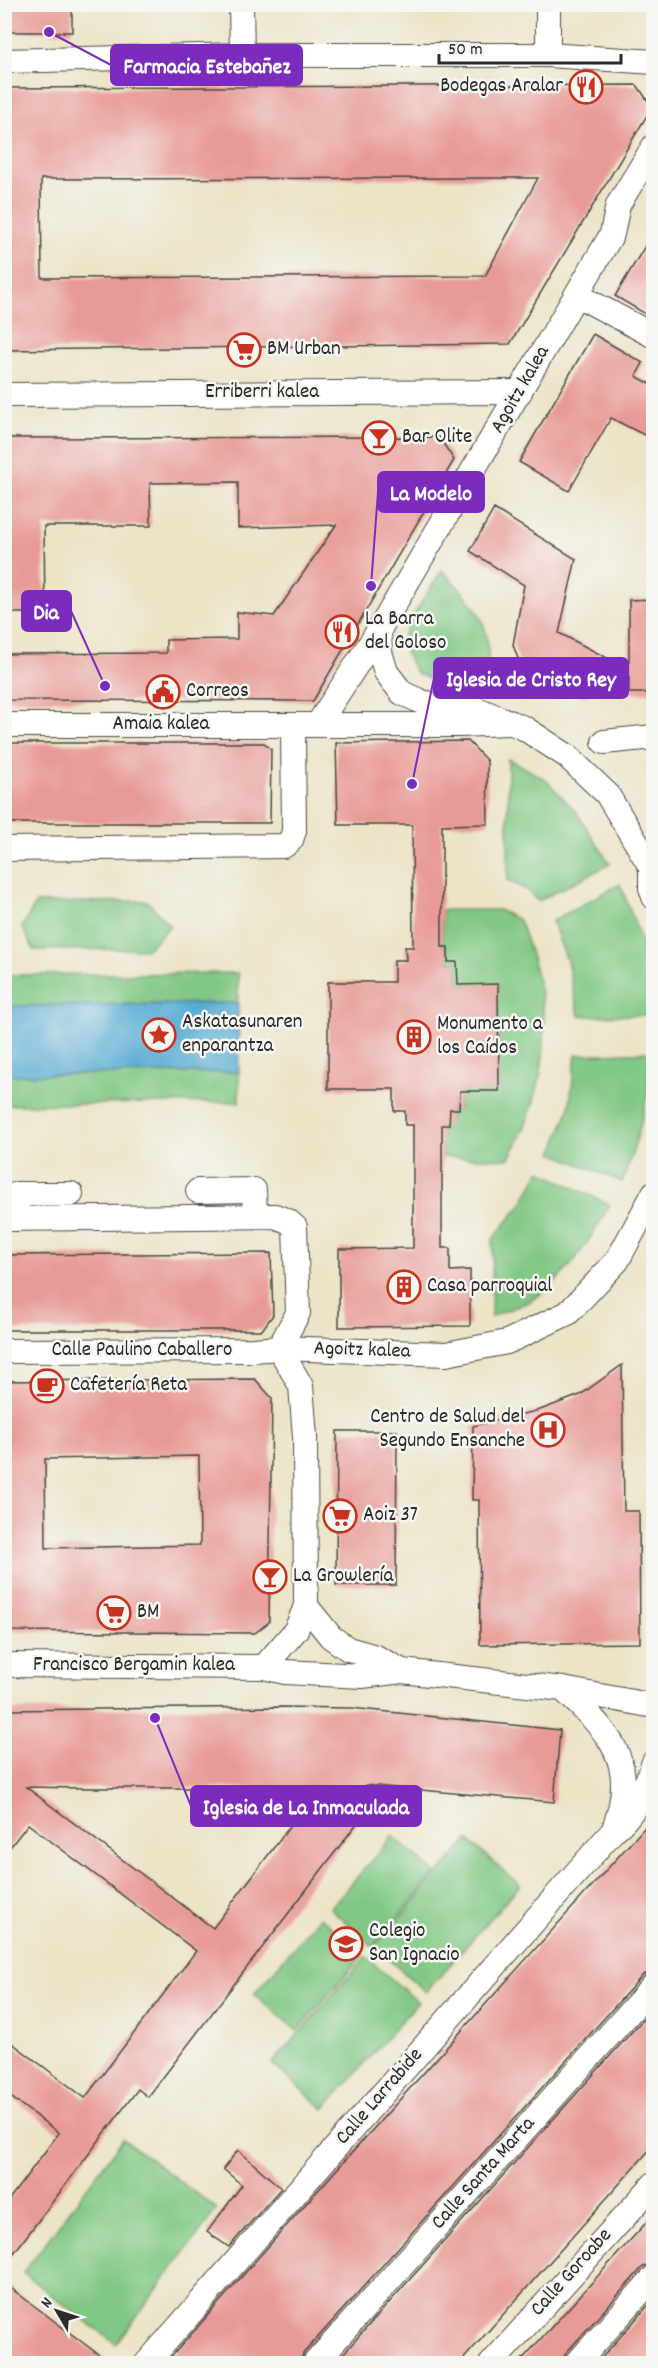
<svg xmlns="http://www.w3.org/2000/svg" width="658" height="2368" viewBox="0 0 658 2368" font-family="Dekko,sans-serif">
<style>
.green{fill:#80c884;stroke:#567a58;stroke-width:1.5}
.water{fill:#58acd4;stroke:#426c80;stroke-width:1.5}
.building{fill:#e89b96;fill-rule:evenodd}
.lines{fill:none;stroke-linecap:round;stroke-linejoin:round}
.minor-casing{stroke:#484742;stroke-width:26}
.minor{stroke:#fff;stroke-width:24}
.labels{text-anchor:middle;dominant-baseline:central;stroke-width:5;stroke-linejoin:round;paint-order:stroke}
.poi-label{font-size:21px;fill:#2b2b2b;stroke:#f6f6f2;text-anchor:start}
.street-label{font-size:21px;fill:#2b2b2b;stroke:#f6f6f2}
.leader{fill:none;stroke:#7b2cbf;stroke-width:2}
.callout-dot{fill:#7b2cbf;stroke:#f6f6f2;stroke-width:2}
.callout{fill:#7b2cbf;stroke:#7b2cbf;stroke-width:2}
.callout-label{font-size:22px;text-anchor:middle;font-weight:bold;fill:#fff}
</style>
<rect width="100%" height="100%" fill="#f6f6f2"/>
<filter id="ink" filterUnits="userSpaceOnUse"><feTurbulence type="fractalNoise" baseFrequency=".0167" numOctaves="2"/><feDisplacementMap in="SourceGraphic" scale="12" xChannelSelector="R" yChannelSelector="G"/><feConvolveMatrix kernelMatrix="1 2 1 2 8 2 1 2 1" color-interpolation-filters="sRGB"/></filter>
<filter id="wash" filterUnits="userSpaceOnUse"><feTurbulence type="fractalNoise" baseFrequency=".008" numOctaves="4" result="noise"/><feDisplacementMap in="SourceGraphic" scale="24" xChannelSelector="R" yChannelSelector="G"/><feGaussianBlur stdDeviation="1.35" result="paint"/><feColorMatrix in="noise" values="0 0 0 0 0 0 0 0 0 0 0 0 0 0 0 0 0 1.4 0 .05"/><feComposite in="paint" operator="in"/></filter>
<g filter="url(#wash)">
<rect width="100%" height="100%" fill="#ece4c7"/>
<g class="green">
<path d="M442,570C484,613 493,625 486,686L429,679L416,673L404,650L403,637L409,622Z"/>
<path d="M508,759L545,779L577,813L610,864L538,901L525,889L508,881Z"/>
<path d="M620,884C636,925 654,970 653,1015L579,1016L567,961L552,921Z"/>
<path d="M147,901L170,926L147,949L34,950L22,927L36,903Z"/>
<path d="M442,910H499L519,920C528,944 537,969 541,995C551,1051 537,1112 508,1159L442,1157V1125L449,1124L450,1109H459L460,1091L499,1090L498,985H458L457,962H448V947H442Z"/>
<path d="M238,973V1003L5,1006V975Z"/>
<path d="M653,1052C648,1100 639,1138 622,1182L553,1153L569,1109L576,1055Z"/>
<path d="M239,1072V1102L5,1105V1075Z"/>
<path d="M540,1171L610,1205C590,1240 566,1280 530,1301C518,1307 503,1311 491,1317L493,1239L521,1205Z"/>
<path d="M393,1836L436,1873L372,1946L330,1908Z"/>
<path d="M468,1840L520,1885L426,1992L374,1947Z"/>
<path d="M320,1917L363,1955L297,2031L254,1994Z"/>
<path d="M366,1957L418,2002L324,2109L272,2064Z"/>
<path d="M123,2139L217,2209L116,2344L23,2273Z"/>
</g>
<path class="water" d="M238,1003L239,1072L5,1075V1006Z"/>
<g id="blocks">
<g class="building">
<rect x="4" y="4" width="68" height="28"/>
<path d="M637,85L652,107L510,344L4,350V88ZM538,178L485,276L42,278L41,179Z"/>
<path d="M654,231V319L615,296Z"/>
<path d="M593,334L643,363L636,376L654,386V440L611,418L569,491L519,462Z"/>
<path d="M439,437L454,460L313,701L4,700V654L166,653V640L237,639V612L274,616L336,525L238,528V482L150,483L151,526H44L45,613H4V438Z"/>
<path d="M494,509L576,559L559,633L615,662L584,697L519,661L513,645L524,585L470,551Z"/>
<path d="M654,599V693H629V600Z"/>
<path d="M468,741L487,761L488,824L442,825V947H448V962H457L458,985L498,984L499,1091H460L459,1109H450L449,1125H442V1248H450V1271L470,1270V1326L339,1327V1249L413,1248V1125H405V1111H394V1089H328V982H394V960H406L405,947H413L412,825H338L336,743Z"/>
<path d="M4,743H264L271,749L270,823H4Z"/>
<path d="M271,1253L273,1315L262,1330H4V1255Z"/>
<path d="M622,1365L624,1511H639L640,1643L480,1645L479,1500H472L473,1426L540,1410L580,1395Z"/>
<path d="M255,1379L272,1398L269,1622L255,1633L4,1631V1381ZM199,1456L200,1545L46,1548L45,1459Z"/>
<path d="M337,1431H397L396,1585H336Z"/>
<path d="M281,1707L351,1708L560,1730L554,1802L366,1785L365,1813L148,2097L138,2089L4,2266V2206L59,2133L4,2092V2037L85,2098L196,1951L28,1824L4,1855V1710ZM26,1787L81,1788H319L213,1928Z"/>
<path d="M654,1817V1971L643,1975L303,2354L300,2364H165L303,2207Z"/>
<path d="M654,2007V2145L459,2364H334Z"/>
<path d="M238,2150L281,2188L229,2247L207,2232L242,2185L223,2169Z"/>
<path d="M654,2214V2263L643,2267L565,2354L562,2364H518Z"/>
<path d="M4,2283L111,2364H20L4,2352Z"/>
<path d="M654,2299V2354L645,2364H596Z"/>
</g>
</g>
</g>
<g filter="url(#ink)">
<use href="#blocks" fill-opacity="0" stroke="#484742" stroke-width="1.5"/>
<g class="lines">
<defs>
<g id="minor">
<path d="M241,4L242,55"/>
<path d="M548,55V4"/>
<path d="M4,61L242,55H548L654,62"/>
<path d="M577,295L654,336"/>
<path d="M4,395L520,392"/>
<path d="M379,630L380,652L386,672L402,693L422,702L446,707L474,708L524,728L567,756L607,794L654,872"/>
<path d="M318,724L379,630L612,234L618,205L654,146"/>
<path d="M4,725H460L507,723"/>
<path d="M604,742L654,737"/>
<path d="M4,849L284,846L291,840L294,831L293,726"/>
<path d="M651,869V888L654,897"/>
<path d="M198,1191L254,1190L255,1216"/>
<path d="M4,1219L275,1216L288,1221L295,1227L298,1313L279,1348"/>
<path d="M18,1219L17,1194H71"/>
<path d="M4,1351L253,1350L279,1348L446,1354L507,1342L568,1313L617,1261L654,1193"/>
<path d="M306,1606L331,1637L348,1649L376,1657L402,1671"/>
<path d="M4,1665L264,1667L285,1672L362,1676L402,1671L563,1689L654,1706"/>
<path d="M264,1667L296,1630L306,1606L305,1437L301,1386L279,1348"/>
<path d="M563,1689C609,1733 638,1759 615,1826"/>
<path d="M146,2364L613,1831C638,1811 643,1791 654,1762"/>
<path d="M314,2364L654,1985"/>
<path d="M491,2364L654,2184"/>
<path d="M576,2364L654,2277"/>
</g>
</defs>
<use href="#minor" class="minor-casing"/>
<use href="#minor" class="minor"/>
</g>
</g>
<defs>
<symbol id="restaurant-ring" viewBox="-11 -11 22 22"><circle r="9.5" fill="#f6f6f2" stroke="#c8321e" stroke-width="1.5"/><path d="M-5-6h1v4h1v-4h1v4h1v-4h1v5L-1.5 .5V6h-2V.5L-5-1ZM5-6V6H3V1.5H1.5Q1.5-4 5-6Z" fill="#c8321e"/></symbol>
<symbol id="supermarket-ring" viewBox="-11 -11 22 22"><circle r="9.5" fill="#f6f6f2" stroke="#c8321e" stroke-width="1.5"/><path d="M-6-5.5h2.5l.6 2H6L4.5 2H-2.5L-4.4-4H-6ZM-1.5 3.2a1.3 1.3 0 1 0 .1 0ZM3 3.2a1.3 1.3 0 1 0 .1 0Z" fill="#c8321e"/></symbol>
<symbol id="bar-ring" viewBox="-11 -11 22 22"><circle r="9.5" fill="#f6f6f2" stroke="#c8321e" stroke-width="1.5"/><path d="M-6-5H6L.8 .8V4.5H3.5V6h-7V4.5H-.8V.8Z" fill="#c8321e"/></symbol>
<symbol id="civic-ring" viewBox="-11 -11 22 22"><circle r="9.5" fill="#f6f6f2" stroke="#c8321e" stroke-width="1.5"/><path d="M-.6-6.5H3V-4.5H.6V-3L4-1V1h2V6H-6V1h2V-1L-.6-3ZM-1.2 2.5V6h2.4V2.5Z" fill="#c8321e"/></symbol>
<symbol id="sight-ring" viewBox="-11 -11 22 22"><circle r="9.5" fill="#f6f6f2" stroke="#c8321e" stroke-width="1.5"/><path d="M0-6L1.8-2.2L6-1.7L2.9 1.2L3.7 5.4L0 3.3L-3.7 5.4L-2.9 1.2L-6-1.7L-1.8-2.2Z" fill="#c8321e"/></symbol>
<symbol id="building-ring" viewBox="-11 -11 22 22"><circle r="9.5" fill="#f6f6f2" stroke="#c8321e" stroke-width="1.5"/><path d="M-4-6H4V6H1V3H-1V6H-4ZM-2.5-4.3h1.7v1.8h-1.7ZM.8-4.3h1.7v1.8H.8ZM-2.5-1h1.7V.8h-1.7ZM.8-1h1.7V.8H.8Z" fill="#c8321e"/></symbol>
<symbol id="cafe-ring" viewBox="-11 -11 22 22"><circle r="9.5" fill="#f6f6f2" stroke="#c8321e" stroke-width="1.5"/><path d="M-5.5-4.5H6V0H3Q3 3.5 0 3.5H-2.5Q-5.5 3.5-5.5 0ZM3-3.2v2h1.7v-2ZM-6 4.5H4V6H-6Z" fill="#c8321e"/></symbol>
<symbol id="hospital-ring" viewBox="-11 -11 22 22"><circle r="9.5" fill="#f6f6f2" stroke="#c8321e" stroke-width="1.5"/><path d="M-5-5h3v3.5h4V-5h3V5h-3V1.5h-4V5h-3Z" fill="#c8321e"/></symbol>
<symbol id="school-ring" viewBox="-11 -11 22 22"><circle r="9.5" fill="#f6f6f2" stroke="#c8321e" stroke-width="1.5"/><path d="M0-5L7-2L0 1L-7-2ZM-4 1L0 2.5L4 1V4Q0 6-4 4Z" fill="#c8321e"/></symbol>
</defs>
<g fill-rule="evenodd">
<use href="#restaurant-ring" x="567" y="68" width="38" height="38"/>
<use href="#supermarket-ring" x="225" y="331" width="38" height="38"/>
<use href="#bar-ring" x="360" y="419" width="38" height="38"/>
<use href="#restaurant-ring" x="323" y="613" width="38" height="38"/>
<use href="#civic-ring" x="144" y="673" width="38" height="38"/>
<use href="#sight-ring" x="140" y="1016" width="38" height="38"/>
<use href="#building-ring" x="395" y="1018" width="38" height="38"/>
<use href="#building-ring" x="385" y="1268" width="38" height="38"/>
<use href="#cafe-ring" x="28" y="1367" width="38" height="38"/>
<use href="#hospital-ring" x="529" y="1411" width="38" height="38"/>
<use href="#supermarket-ring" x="321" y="1497" width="38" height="38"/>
<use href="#bar-ring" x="251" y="1558" width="38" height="38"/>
<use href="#supermarket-ring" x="95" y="1594" width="38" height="38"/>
<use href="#school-ring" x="327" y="1925" width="38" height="38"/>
</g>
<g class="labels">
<g class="poi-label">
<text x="563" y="87" text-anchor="end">Bodegas Aralar</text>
<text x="267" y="350">BM Urban</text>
<text x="402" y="438">Bar Olite</text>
<text x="365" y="620">La Barra<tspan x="365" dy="24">del Goloso</tspan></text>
<text x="186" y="692">Correos</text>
<text x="182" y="1023">Askatasunaren<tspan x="182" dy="24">enparantza</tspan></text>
<text x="437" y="1025">Monumento a<tspan x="437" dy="24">los Caídos</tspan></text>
<text x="427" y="1287">Casa parroquial</text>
<text x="70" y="1386">Cafetería Reta</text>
<text x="525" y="1418" text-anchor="end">Centro de Salud del<tspan x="525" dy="24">Segundo Ensanche</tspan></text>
<text x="363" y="1516">Aoiz 37</text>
<text x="293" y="1577">La Growlería</text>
<text x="137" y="1613">BM</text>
<text x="369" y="1932">Colegio<tspan x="369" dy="24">San Ignacio</tspan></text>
</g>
<g class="street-label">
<text transform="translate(521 390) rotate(-60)">Agoitz kalea</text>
<text x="262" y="393">Erriberri kalea</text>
<text x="161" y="725">Amaia kalea</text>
<text x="142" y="1351">Calle Paulino Caballero</text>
<text transform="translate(362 1351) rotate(2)">Agoitz kalea</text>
<text x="134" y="1666">Francisco Bergamin kalea</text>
<text transform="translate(380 2097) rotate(-49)">Calle Larrabide</text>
<text transform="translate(484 2174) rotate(-48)">Calle Santa Marta</text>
<text transform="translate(572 2273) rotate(-48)">Calle Goroabe</text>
</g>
</g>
<path class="leader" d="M49 32L111 65M371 586L378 492M105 686L71 611M412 784L434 678M155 1718L191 1806"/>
<g class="callout-dot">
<circle cx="49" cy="32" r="6"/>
<circle cx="371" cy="586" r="6"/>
<circle cx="105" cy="686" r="6"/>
<circle cx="412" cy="784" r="6"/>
<circle cx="155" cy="1718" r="6"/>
</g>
<g class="callout">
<rect x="111" y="45" width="191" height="40" rx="6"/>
<rect x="378" y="472" width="106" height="40" rx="6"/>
<rect x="22" y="591" width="49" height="40" rx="6"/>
<rect x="434" y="658" width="194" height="40" rx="6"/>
<rect x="191" y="1786" width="230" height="40" rx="6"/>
</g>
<g class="callout-label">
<text x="207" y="73">Farmacia Estebañez</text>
<text x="431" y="500">La Modelo</text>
<text x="46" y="619">Dia</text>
<text x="531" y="686">Iglesia de Cristo Rey</text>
<text x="306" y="1814">Iglesia de La Inmaculada</text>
</g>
<rect width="658" height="2368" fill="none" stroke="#f6f6f2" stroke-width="24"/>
<g transform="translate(57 2311) rotate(309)" stroke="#f6f6f2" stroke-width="4.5" paint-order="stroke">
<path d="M0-4.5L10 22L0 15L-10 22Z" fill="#2b2b2b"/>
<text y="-9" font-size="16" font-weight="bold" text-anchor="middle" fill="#2b2b2b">N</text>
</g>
<path d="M439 54v9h182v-9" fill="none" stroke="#2b2b2b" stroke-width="3"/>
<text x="448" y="54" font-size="18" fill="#2b2b2b" stroke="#f6f6f2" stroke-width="4.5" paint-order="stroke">50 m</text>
</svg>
